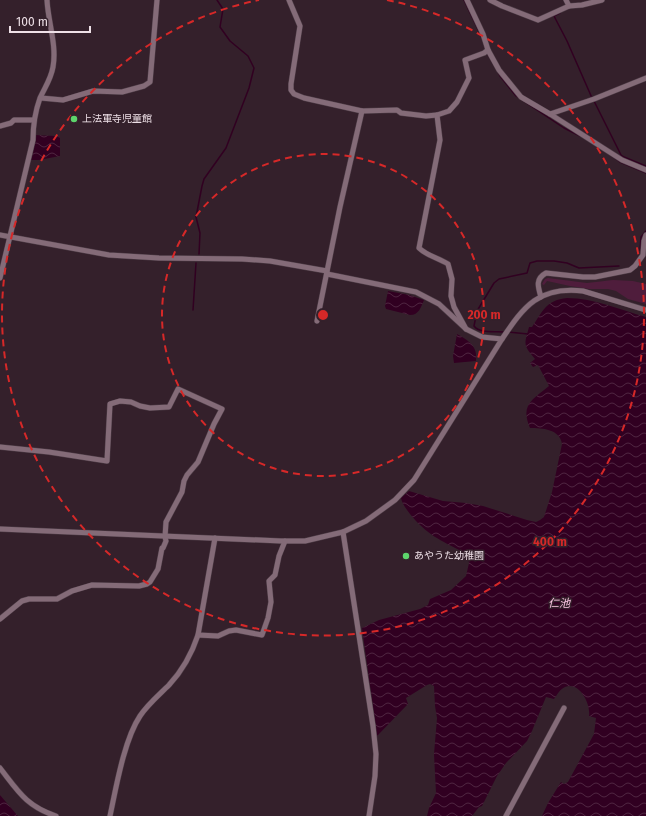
<svg xmlns="http://www.w3.org/2000/svg" width="646" height="816" viewBox="0 0 646 816" font-family="'Fira Sans','Noto Sans JP',sans-serif">
<style>
.green{fill:#4f1d3c}
.water{fill:url(#water-waves)}
.lines{fill:none;stroke-linecap:round;stroke-linejoin:round}
.stream{stroke:#310021;stroke-width:1.5}
.minor-casing{stroke:#4e3d47;stroke-width:6}
.minor{stroke:#846b78;stroke-width:5}
.ring{fill:none;stroke:#d62828;stroke-width:2;stroke-dasharray:7 5}
.poi-dot{fill:#5dd56c;stroke:#34202b;stroke-width:1.5}
.labels{text-anchor:middle;dominant-baseline:central;stroke-width:3;stroke-linejoin:round;paint-order:stroke}
.poi-label{font-size:10px;fill:#eee0e7;stroke:#34202b;text-anchor:start}
.water-label{font-size:11px;font-style:italic;fill:#fec8e5;stroke:#34202b}
.centre{fill:#d62828;stroke:#34202b;stroke-width:2}
.ring-label{font-size:12px;text-anchor:middle;font-weight:bold;fill:#d62828;stroke:#34202b;stroke-width:3;stroke-linejoin:round;paint-order:stroke}
</style>
<defs>
<pattern id="water-waves" width="16" height="10" patternUnits="userSpaceOnUse"><rect width="16" height="10" fill="#310021"/><path d="M0 5q4-4 8 0t8 0" fill="none" stroke="#4f2541"/></pattern>
</defs>
<rect width="100%" height="100%" fill="#34202b"/>
<path class="green" d="M548,278L587,283L613,280L633,281L646,284V304L628,299L616,291L608,289H589L570,286L547,281L544,285L542,284L545,279Z"/>
<g class="water">
<path d="M36,135C45,136 52,135 60,137V156L39,160H29Z"/>
<path d="M388,291L409,295L424,300C421,307 419,315 410,315L386,309L385,306Z"/>
<path d="M567,298C595,298 620,310 646,317V816H542L548,803L561,782L564,784L568,782L594,734L596,718L589,716C591,705 580,681 565,687C560,689 557,695 554,699L546,697L532,731L527,741L506,763L497,776L482,806L479,807L472,816H427L429,808L436,793L434,754L437,718L435,706L434,686L430,684L427,685L406,698L408,704L377,736L362,628L379,620L420,609L428,605L430,599L451,590L466,576L469,563L467,557L463,552C440,540 427,535 410,514C406,509 402,503 401,498L409,491L443,501L466,503L483,506L527,520L536,522L540,520L544,517L552,492L562,444C560,429 542,428 530,428C520,405 532,400 549,386L538,365L533,367L530,363L535,359C523,345 524,345 529,327H532C543,311 546,300 567,298Z"/>
<path d="M457,334C469,341 478,346 476,361L454,363L453,356Z"/>
<path d="M0,795L17,815L18,816H0Z"/>
</g>
<g class="lines">
<g class="stream">
<path d="M464,0L482,38"/>
<path d="M560,13L554,16L567,41L592,98"/>
<path d="M487,53L500,76L516,96L564,128L580,136"/>
<path d="M594,101L621,155L624,157L646,166"/>
<path d="M609,154L620,162L646,173"/>
<path d="M640,250L641,237L646,231"/>
<path d="M199,254L200,233L196,217L202,186L204,179L226,148L249,88L254,68L248,56L230,41L220,27L223,9L217,0"/>
<path d="M193,310L196,263"/>
<path d="M504,332C495,331 480,334 474,326L477,311L494,283L499,279L527,273L530,263L537,261H554L567,263L579,268L619,266"/>
<path d="M508,332L528,334"/>
</g>
<defs>
<g id="minor">
<path d="M289,0L300,26L291,84V90L294,94L304,98L362,111L397,110L401,113L426,116L437,115L449,111L457,102L469,78L465,60L484,53L488,50"/>
<path d="M467,0L483,34L488,50L499,70L521,97L550,114L622,160L646,170"/>
<path d="M490,0L502,6L538,20L569,6L582,5L602,0"/>
<path d="M566,0L569,6"/>
<path d="M41,98L63,100L93,91L122,92L144,86L150,82L157,0"/>
<path d="M550,114L594,99L646,78"/>
<path d="M437,115L440,140L419,248C427,256 439,258 448,264L452,279L451,296L454,307L466,329"/>
<path d="M0,126L11,123L14,120H33"/>
<path d="M0,235L109,255L159,258L242,259L270,261L327,271"/>
<path d="M327,274L416,292L439,304L466,329L482,337L502,339"/>
<path d="M0,278L33,140C33,125 35,112 40,98C45,87 51,79 53,67C57,45 48,22 47,0"/>
<path d="M541,297C538,287 535,279 546,273L583,277H595L630,270L635,266L643,255L644,241L646,235"/>
<path d="M317,321L340,207L362,111"/>
<path d="M0,447L49,452L107,461L110,404L120,401L131,402L140,406L150,408L169,407L178,389L222,409L214,424L198,462L187,475L184,481L182,492L166,522L165,537L166,541L163,548H162L158,569L150,582L147,584L139,586L92,585L72,591L57,599H29L22,601L0,619"/>
<path d="M0,529L281,541H305L343,532L366,521L395,500L414,480L502,339C524,306 539,286 583,291L646,310"/>
<path d="M343,532L373,726L376,754L375,776L369,816"/>
<path d="M198,635L218,636L229,631L236,630L262,635L268,618L271,602L269,581L275,575L279,556L285,541"/>
<path d="M0,768C18,791 26,806 56,816"/>
<path d="M110,816C116,788 124,740 140,716C148,704 159,695 169,685C183,670 192,653 198,635L215,538"/>
<path d="M506,816L564,708"/>
</g>
</defs>
<use href="#minor" class="minor-casing"/>
<use href="#minor" class="minor"/>
</g>
<g class="ring">
<circle cx="323" cy="315" r="161"/>
<path d="M387 0A321 321 0 1 1 259 0"/>
</g>
<g class="poi-dot">
<circle cx="74" cy="119" r="4"/>
<circle cx="406" cy="556" r="4"/>
</g>
<g class="labels">
<g class="poi-label">
<text x="82" y="119">上法軍寺児童館</text>
<text x="414" y="556">あやうた幼稚園</text>
</g>
<g class="water-label">
<text x="559" y="603">仁池</text>
</g>
</g>
<circle cx="323" cy="315" r="6" class="centre"/>
<g class="ring-label">
<text x="484" y="319">200 m</text>
<text x="550" y="546">400 m</text>
</g>
<path d="M10 26v6h80v-6" fill="none" stroke="#eee0e7" stroke-width="2"/>
<text x="16" y="26" font-size="12" fill="#eee0e7" stroke="#34202b" stroke-width="3" paint-order="stroke">100 m</text>
</svg>
